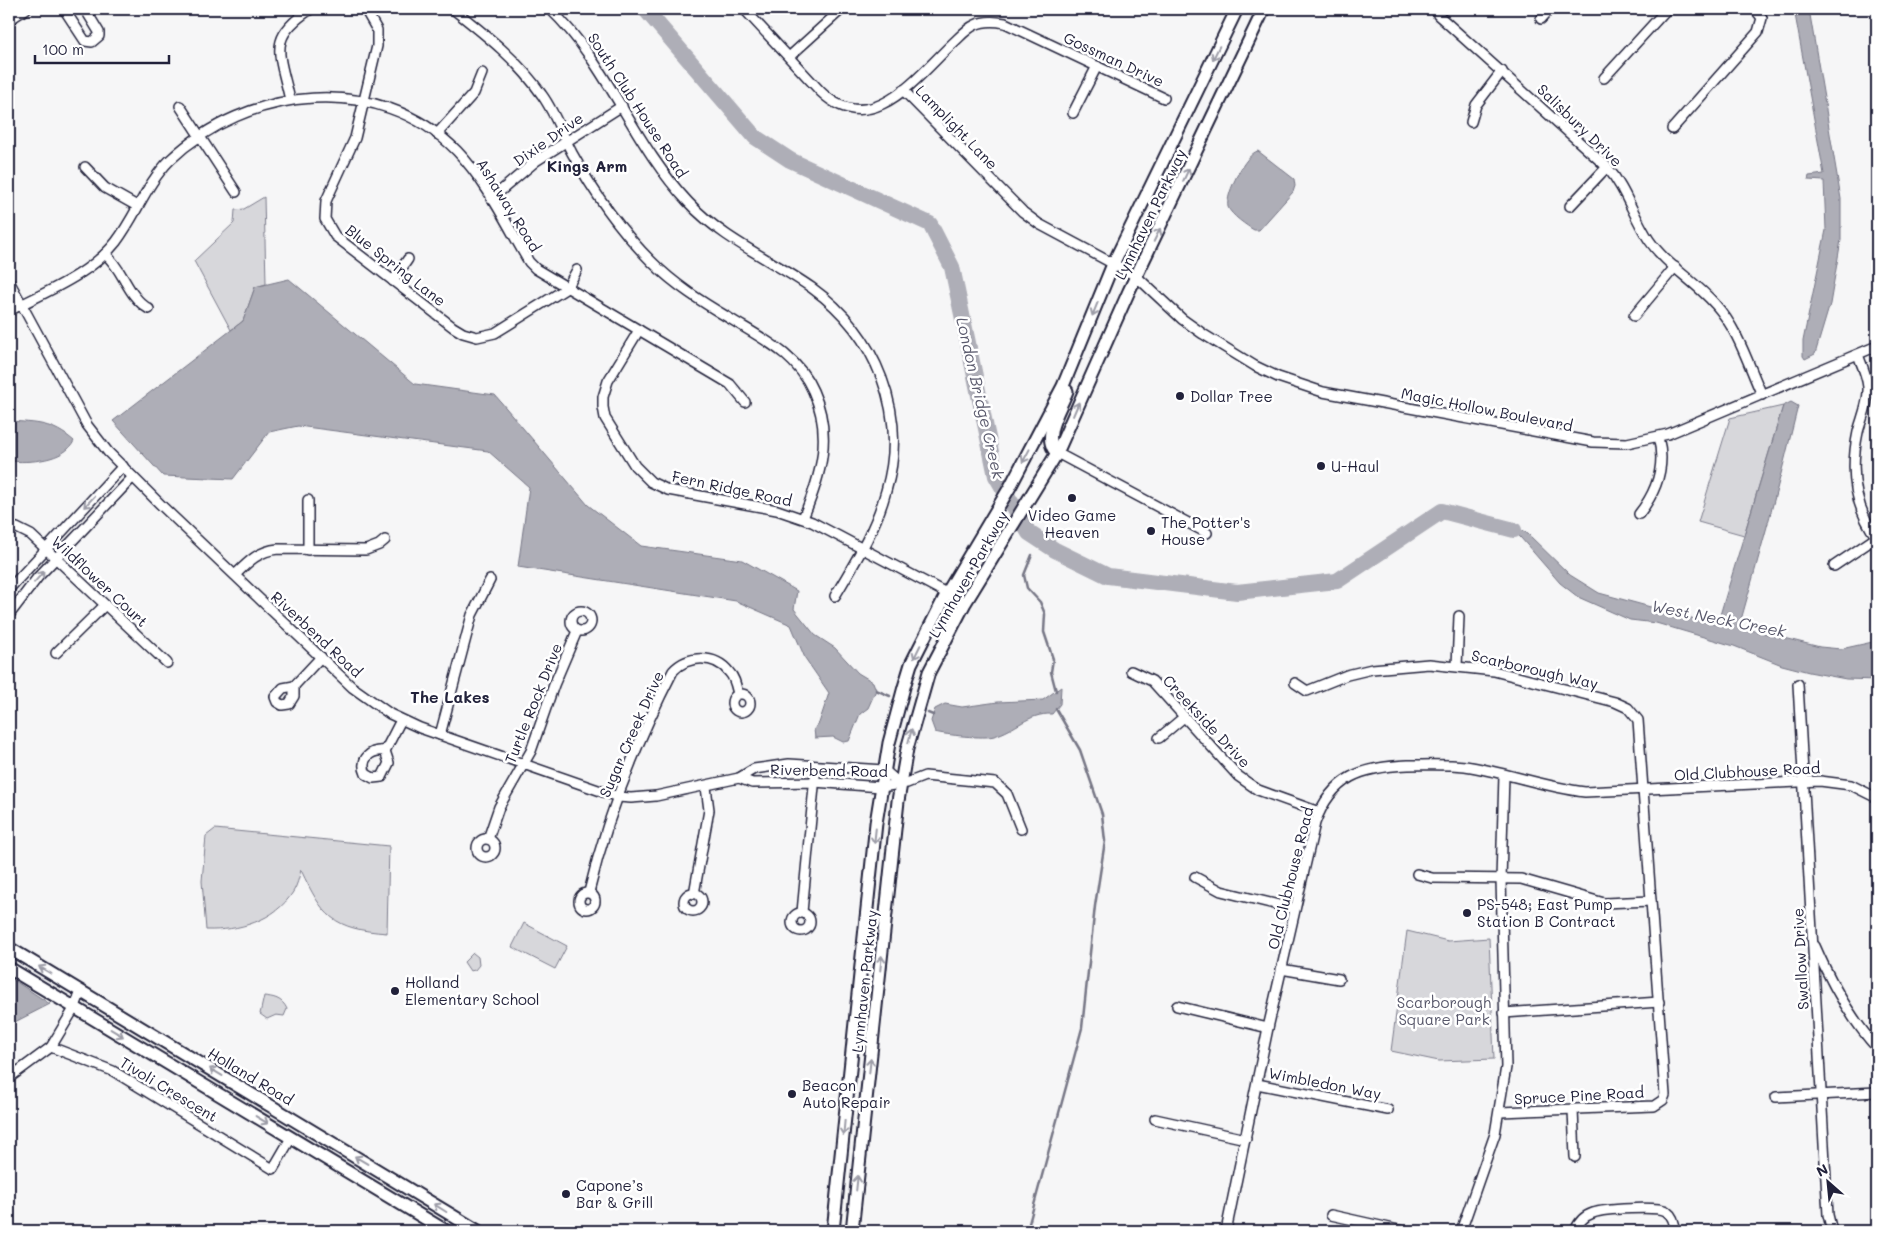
<svg xmlns="http://www.w3.org/2000/svg" width="1886" height="1240" viewBox="0 0 1886 1240" font-family="Mali,sans-serif">
<style>
.green{fill:#d7d7db;stroke:#7c7c8b}
.water{fill:#aeaeb7;stroke:#767685}
.lines{fill:none;stroke-linecap:round;stroke-linejoin:round}
.stream{stroke:#767685;stroke-width:2.5}
.river{stroke:#aeaeb7;stroke-width:16}
.minor-casing{stroke:#22223b;stroke-width:12}
.major-casing{stroke:#22223b;stroke-width:15}
.minor{stroke:#fff;stroke-width:9}
.major{stroke:#fff;stroke-width:11}
.oneway{stroke:#9c9ca7}
.poi-dot{fill:#22223b;stroke:#fff;stroke-width:2}
.labels{text-anchor:middle;dominant-baseline:central;stroke-width:5;stroke-linejoin:round;paint-order:stroke}
.street-label{font-size:15px;fill:#22223b;stroke:#fff}
.poi-label{font-size:15px;fill:#22223b;stroke:#fff;text-anchor:start}
.park-label{font-size:15px;fill:#58586b;stroke:#fff}
.neighbourhood-label{font-size:16px;font-weight:bold;fill:#22223b;stroke:#fff}
.water-label{font-size:16px;font-style:italic;fill:#5a5a6d;stroke:#fff}
</style>
<rect width="100%" height="100%" fill="#f6f6f7"/>
<filter id="ink" filterUnits="userSpaceOnUse"><feTurbulence type="fractalNoise" baseFrequency=".02" numOctaves="2"/><feDisplacementMap in="SourceGraphic" scale="10" xChannelSelector="R" yChannelSelector="G"/><feConvolveMatrix kernelMatrix="1 2 1 2 8 2 1 2 1" color-interpolation-filters="sRGB"/></filter>
<g filter="url(#ink)">
<g class="green">
<path d="M264,197L266,284L255,287L243,321L231,330L194,261L234,223L235,210L244,209Z"/>
<path d="M1783,406L1744,535L1698,522L1730,418Z"/>
<path d="M215,829L389,846L387,933C333,929 323,917 301,870C299,877 297,886 293,892C275,921 238,931 206,930L202,881L206,836Z"/>
<path d="M524,923L567,946L555,969L512,947Z"/>
<path d="M1407,931L1448,941L1489,938L1494,1059L1439,1061L1391,1051Z"/>
<path d="M473,953L478,957L479,965L475,970L470,971L464,962Z"/>
<path d="M264,996C273,997 282,998 287,1009L284,1016L276,1015L267,1019L260,1014Z"/>
</g>
<g class="water">
<path d="M1794,9H1809L1841,199V240L1830,304L1815,354L1805,359L1803,356V341L1826,230L1824,181L1808,180L1809,176L1824,174Z"/>
<path d="M1258,151L1294,179L1295,186L1293,192L1259,230H1254C1247,226 1231,215 1228,207C1225,194 1246,153 1258,151Z"/>
<path d="M289,279L415,384L495,395L588,505L641,546L742,560L797,591L794,609L815,635L835,648L858,673L873,682L876,690L868,708L860,714L849,741L843,742L833,737L815,738L814,729L819,723L829,693L805,658L791,625L736,601L518,567L529,487L488,451L298,426L269,432L233,479L163,476L113,421L243,321L255,287Z"/>
<path d="M1791,402L1798,406C1780,481 1760,553 1739,627L1820,647L1841,649L1877,641V680L1846,679L1809,672L1782,665L1734,646L1656,623L1630,620L1578,597L1560,583L1514,530L1520,529L1528,534L1570,575L1599,593L1717,625L1783,406Z"/>
<path d="M9,421C37,423 52,422 74,441C65,461 28,463 9,461Z"/>
<path d="M1061,687L1060,704L1052,714C1028,713 1016,730 994,736C985,739 945,735 935,732L931,721L935,709L945,704L962,707L998,702L1043,700Z"/>
<path d="M9,977L50,1004L9,1025Z"/>
</g>
<g class="lines">
<g class="stream">
<path d="M1032,555L1024,575L1027,588L1040,602L1045,614L1044,632L1053,659L1051,672L1056,691"/>
<path d="M876,690L890,696"/>
<path d="M928,713L933,715"/>
<path d="M1027,1231L1082,1028L1095,906L1105,841L1102,814L1080,750L1056,709"/>
</g>
<path class="river" d="M645,9L755,137L790,160L930,224L952,267L996,476L1029,533L1055,550L1108,576L1237,592L1337,581L1442,511L1514,530"/>
<defs>
<g id="minor">
<path d="M64,9L85,41L92,42L99,36V32L85,9"/>
<path d="M365,9L377,30V46L355,138L326,201L325,219L335,236L453,327L463,333L477,337L495,333L567,288L577,270"/>
<path d="M453,9C486,35 518,60 542,95C555,113 562,134 572,153C594,193 620,230 652,262C675,285 702,302 729,318C761,338 797,354 813,391C833,435 821,476 803,518"/>
<path d="M550,9C608,64 633,144 688,202C723,240 771,259 812,288C876,334 909,414 886,491C876,529 855,562 835,596"/>
<path d="M744,9L821,92C871,140 916,78 952,44C959,38 966,29 975,25C985,20 995,21 1005,23L1164,98"/>
<path d="M1438,15L1607,167C1626,189 1633,216 1649,240C1666,265 1695,281 1715,304C1738,329 1748,364 1762,395"/>
<path d="M1541,19L1550,9"/>
<path d="M9,20L26,9"/>
<path d="M789,57L842,9"/>
<path d="M1604,78L1667,9"/>
<path d="M903,90L1023,212L1039,224L1136,276L1182,319L1203,334L1255,366L1278,377L1323,392L1593,442L1627,443L1668,434L1877,346"/>
<path d="M290,100C280,54 266,38 311,9"/>
<path d="M180,106L236,192"/>
<path d="M1073,113L1097,66"/>
<path d="M1471,122L1476,105L1502,71"/>
<path d="M1672,129L1758,32L1762,18L1755,9"/>
<path d="M437,134L474,93L482,73"/>
<path d="M85,167L105,188L137,206"/>
<path d="M491,199L536,161L622,106"/>
<path d="M1570,206L1607,167"/>
<path d="M105,254C124,270 127,296 149,309"/>
<path d="M9,281L87,425L108,452L163,507L352,687L390,714L420,728L618,797L631,798L656,796L739,778L754,769L789,764L884,770L900,784"/>
<path d="M393,281L408,259"/>
<path d="M9,311C45,292 90,275 116,242C136,216 146,184 170,160C246,87 379,71 457,151C487,182 507,225 529,262L536,269L730,384L745,402"/>
<path d="M1634,316L1675,267"/>
<path d="M639,330L608,381L603,397V407L605,418L635,466L651,482L668,490L777,510L812,522L965,603"/>
<path d="M1858,355C1862,365 1867,376 1868,387C1869,403 1862,417 1858,432C1850,470 1854,507 1877,538"/>
<path d="M1057,453L1207,533"/>
<path d="M308,500V550"/>
<path d="M1639,514C1657,491 1666,465 1658,437"/>
<path d="M9,527L17,528L31,535L167,663"/>
<path d="M1834,566L1877,537"/>
<path d="M235,575C248,562 258,551 278,549L366,550L379,545L385,540"/>
<path d="M9,589L123,466"/>
<circle cx="581" cy="621" r="10"/>
<path d="M9,615L38,577L133,477"/>
<path d="M56,653L105,605"/>
<path d="M1457,666L1459,616"/>
<path d="M1131,671L1152,681L1238,776L1258,790L1319,812"/>
<path d="M1295,683L1307,691L1347,675L1372,669L1429,664L1494,671L1615,702L1628,708L1638,720L1665,1095L1663,1100L1654,1106L1500,1112"/>
<path d="M1798,684L1828,1215L1832,1231"/>
<path d="M294,686V696L289,704L282,705L277,702L275,697L283,688L294,686L321,657"/>
<circle cx="741" cy="703" r="9"/>
<path d="M440,735L472,615L490,580"/>
<path d="M1159,738L1184,717"/>
<path d="M385,751C371,749 359,759 366,774L373,778L382,777L389,763L385,751L401,720"/>
<path d="M739,778L752,783L814,782L881,787L907,783L925,776L995,783L1007,794L1021,829"/>
<circle cx="486" cy="848" r="9"/>
<path d="M488,839L499,807L531,751L554,685L577,631"/>
<path d="M1417,874L1432,878L1521,879L1604,903L1651,901"/>
<path d="M1195,877L1221,891L1295,909"/>
<path d="M589,892C607,816 637,741 673,671C688,655 715,654 729,672C735,678 736,686 738,694"/>
<circle cx="587" cy="901" r="8"/>
<circle cx="693" cy="902" r="9"/>
<path d="M694,894L709,810L706,787"/>
<path d="M802,912L816,766"/>
<circle cx="801" cy="922" r="9"/>
<path d="M1815,946C1831,983 1850,1018 1877,1048"/>
<path d="M1281,969L1339,979"/>
<path d="M1177,1006L1268,1028"/>
<path d="M1504,1013L1659,1002"/>
<path d="M51,1047L113,1071L273,1169L291,1138"/>
<path d="M9,1078L51,1047L75,1007L81,991"/>
<path d="M1257,1084L1388,1110"/>
<path d="M1776,1097L1877,1092"/>
<path d="M1573,1110L1575,1157"/>
<path d="M1155,1119L1246,1139"/>
<path d="M1331,1215L1403,1231"/>
<path d="M1226,1231L1268,1028L1315,823C1332,776 1362,767 1408,765C1427,765 1446,764 1465,766C1505,772 1544,787 1585,792L1820,781L1851,785L1877,798"/>
<path d="M1461,1231L1495,1134L1506,1067L1501,880L1504,775"/>
<path d="M1575,1231C1578,1223 1584,1216 1593,1213C1604,1209 1657,1206 1666,1211C1673,1216 1675,1223 1675,1231"/>
</g>
<g id="major">
<path d="M1057,453C1040,438 1061,408 1067,391"/>
<path d="M9,948L478,1231"/>
<path d="M9,968L446,1231"/>
<path d="M833,1231L876,823L889,743L904,687L911,664L947,593L1010,487L1063,386L1113,264L1237,9"/>
<path d="M852,1231L898,801L907,749L929,672L965,603L1057,453L1129,291L1264,9"/>
</g>
</defs>
<use href="#minor" class="minor-casing"/>
<use href="#major" class="major-casing"/>
<use href="#minor" class="minor"/>
<use href="#major" class="major"/>
</g>
<defs><path id="oneway-shaft" d="M-6 0H5M1.5-3L5.5 0L1.5 3" fill="none" stroke-width="1.6" stroke-linecap="round" stroke-linejoin="round" transform="scale(1.25)"/></defs>
<g class="oneway">
<use href="#oneway-shaft" transform="translate(1216 53) rotate(116)"/>
<use href="#oneway-shaft" transform="translate(1186 175) rotate(-65)"/>
<use href="#oneway-shaft" transform="translate(1157 235) rotate(-64)"/>
<use href="#oneway-shaft" transform="translate(1095 309) rotate(112)"/>
<use href="#oneway-shaft" transform="translate(1076 409) rotate(-67)"/>
<use href="#oneway-shaft" transform="translate(1026 456) rotate(118)"/>
<use href="#oneway-shaft" transform="translate(89 502) rotate(133)"/>
<use href="#oneway-shaft" transform="translate(39 577) rotate(-49)"/>
<use href="#oneway-shaft" transform="translate(917 652) rotate(116)"/>
<use href="#oneway-shaft" transform="translate(910 736) rotate(-76)"/>
<use href="#oneway-shaft" transform="translate(875 836) rotate(96)"/>
<use href="#oneway-shaft" transform="translate(881 963) rotate(-84)"/>
<use href="#oneway-shaft" transform="translate(45 970) rotate(-149)"/>
<use href="#oneway-shaft" transform="translate(117 1033) rotate(31)"/>
<use href="#oneway-shaft" transform="translate(870 1066) rotate(-84)"/>
<use href="#oneway-shaft" transform="translate(216 1072) rotate(-149)"/>
<use href="#oneway-shaft" transform="translate(262 1120) rotate(31)"/>
<use href="#oneway-shaft" transform="translate(844 1128) rotate(95)"/>
<use href="#oneway-shaft" transform="translate(361 1160) rotate(-149)"/>
<use href="#oneway-shaft" transform="translate(857 1183) rotate(-84)"/>
<use href="#oneway-shaft" transform="translate(440 1208) rotate(-148)"/>
</g>
</g>
<g class="poi-dot">
<circle cx="1180" cy="396" r="5"/>
<circle cx="1321" cy="466" r="5"/>
<circle cx="1072" cy="498" r="5"/>
<circle cx="1151" cy="531" r="5"/>
<circle cx="1467" cy="913" r="5"/>
<circle cx="395" cy="991" r="5"/>
<circle cx="792" cy="1094" r="5"/>
<circle cx="566" cy="1194" r="5"/>
</g>
<g class="labels">
<g class="street-label">
<text transform="translate(1114 59) rotate(25)">Gossman Drive</text>
<text transform="translate(638 105) rotate(57)">South Club House Road</text>
<text transform="translate(1580 125) rotate(44)">Salisbury Drive</text>
<text transform="translate(957 127) rotate(46)">Lamplight Lane</text>
<text transform="translate(548 139) rotate(-35)">Dixie Drive</text>
<text transform="translate(509 205) rotate(58)">Ashaway Road</text>
<text transform="translate(1150 214) rotate(-64)">Lynnhaven Parkway</text>
<text transform="translate(396 265) rotate(38)">Blue Spring Lane</text>
<text transform="translate(1487 409) rotate(11)">Magic Hollow Boulevard</text>
<text transform="translate(732 488) rotate(12)">Fern Ridge Road</text>
<text transform="translate(968 574) rotate(-60)">Lynnhaven Parkway</text>
<text transform="translate(100 581) rotate(43)">Wildflower Court</text>
<text transform="translate(317 634) rotate(43)">Riverbend Road</text>
<text transform="translate(1535 669) rotate(13)">Scarborough Way</text>
<text transform="translate(533 703) rotate(-68)">Turtle Rock Drive</text>
<text transform="translate(1207 721) rotate(47)">Creekside Drive</text>
<text transform="translate(631 734) rotate(-66)">Sugar Creek Drive</text>
<text transform="translate(829 770) rotate(1)">Riverbend Road</text>
<text transform="translate(1747 771) rotate(-3)">Old Clubhouse Road</text>
<text transform="translate(1290 878) rotate(-76)">Old Clubhouse Road</text>
<text transform="translate(1800 959) rotate(-93)">Swallow Drive</text>
<text transform="translate(864 981) rotate(-84)">Lynnhaven Parkway</text>
<text transform="translate(251 1076) rotate(31)">Holland Road</text>
<text transform="translate(1325 1083) rotate(11)">Wimbledon Way</text>
<text transform="translate(169 1089) rotate(31)">Tivoli Crescent</text>
<text transform="translate(1579 1095) rotate(-3)">Spruce Pine Road</text>
</g>
<g class="poi-label">
<text x="1190" y="396">Dollar Tree</text>
<text x="1331" y="466">U-Haul</text>
<text x="1072" y="515" text-anchor="middle">Video Game<tspan x="1072" dy="17">Heaven</tspan></text>
<text x="1161" y="522">The Potter's<tspan x="1161" dy="17">House</tspan></text>
<text x="1477" y="904">PS-548; East Pump<tspan x="1477" dy="17">Station B Contract</tspan></text>
<text x="405" y="982">Holland<tspan x="405" dy="17">Elementary School</tspan></text>
<text x="802" y="1085">Beacon<tspan x="802" dy="17">Auto Repair</tspan></text>
<text x="576" y="1185">Capone’s<tspan x="576" dy="17">Bar &amp; Grill</tspan></text>
</g>
<g class="park-label">
<text x="1444" y="1002">Scarborough<tspan x="1444" dy="17">Square Park</tspan></text>
</g>
<g class="neighbourhood-label">
<text x="587" y="165">Kings Arm</text>
<text x="450" y="696">The Lakes</text>
</g>
<g class="water-label">
<text transform="translate(981 398) rotate(77)">London Bridge Creek</text>
<text transform="translate(1719 618) rotate(11)">West Neck Creek</text>
</g>
</g>
<rect width="1886" height="1240" fill="none" stroke="#fff" stroke-width="30"/>
<rect x="15" y="15" width="1856" height="1210" fill="none" stroke="#22223b" stroke-width="2" filter="url(#ink)"/>
<g transform="translate(1828 1182) rotate(333)" stroke="#ffffff" stroke-width="4" paint-order="stroke">
<path d="M0-4L9 19L0 12L-9 19Z" fill="#22223b"/>
<text y="-8" font-size="14" font-weight="bold" text-anchor="middle" fill="#22223b">N</text>
</g>
<path d="M35 55v8h134v-8" fill="none" stroke="#22223b" stroke-width="2.5"/>
<text x="42" y="55" font-size="15" fill="#22223b" stroke="#ffffff" stroke-width="4" paint-order="stroke">100 m</text>
</svg>
